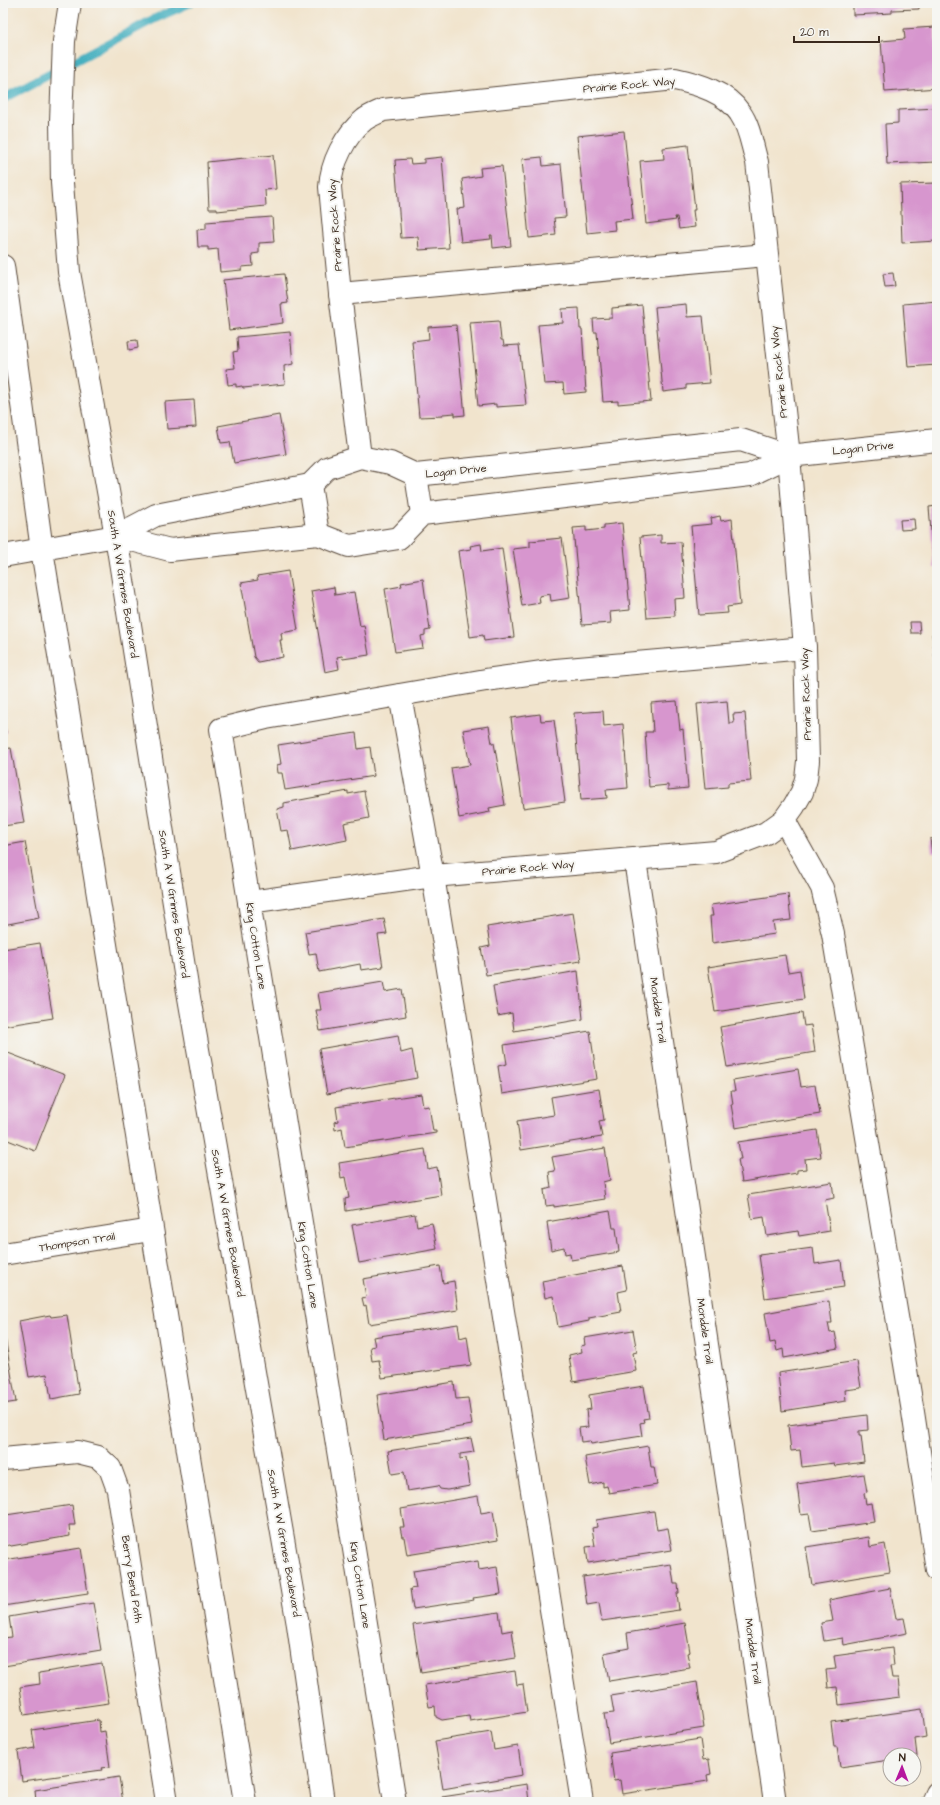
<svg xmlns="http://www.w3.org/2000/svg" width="940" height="1805" viewBox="0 0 940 1805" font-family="'Architects Daughter',sans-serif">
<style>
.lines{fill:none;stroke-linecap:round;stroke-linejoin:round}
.stream{stroke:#40adbe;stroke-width:9}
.building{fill:#d796ce}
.minor-casing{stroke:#564638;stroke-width:24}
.major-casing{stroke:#564638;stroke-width:24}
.path{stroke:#564638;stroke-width:2.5;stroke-dasharray:3 3;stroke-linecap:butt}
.minor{stroke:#fff;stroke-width:22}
.major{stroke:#fff;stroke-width:22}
.labels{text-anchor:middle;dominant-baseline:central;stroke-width:4;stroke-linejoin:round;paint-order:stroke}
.street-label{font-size:11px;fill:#3b2a1e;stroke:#f6f6f2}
</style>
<rect width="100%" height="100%" fill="#f6f6f2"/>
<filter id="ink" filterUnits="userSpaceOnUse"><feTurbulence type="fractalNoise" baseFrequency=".025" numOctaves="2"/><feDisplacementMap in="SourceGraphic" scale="8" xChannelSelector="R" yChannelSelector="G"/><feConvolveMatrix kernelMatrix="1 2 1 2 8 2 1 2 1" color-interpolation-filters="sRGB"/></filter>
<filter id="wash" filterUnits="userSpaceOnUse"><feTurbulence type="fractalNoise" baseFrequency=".012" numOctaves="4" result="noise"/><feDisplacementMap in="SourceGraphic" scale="16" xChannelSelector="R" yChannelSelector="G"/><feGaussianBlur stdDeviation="0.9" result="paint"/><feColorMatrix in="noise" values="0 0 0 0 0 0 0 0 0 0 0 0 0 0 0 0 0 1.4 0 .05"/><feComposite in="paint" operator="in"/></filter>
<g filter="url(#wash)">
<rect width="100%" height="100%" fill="#f1e4cd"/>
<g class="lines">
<path class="stream" d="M3,99L154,19L190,3"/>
</g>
<g id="blocks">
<g class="building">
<path d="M853,3H919V9L892,10V13L853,15Z"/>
<path d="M935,27L937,88L885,92L881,41L905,39L904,29Z"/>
<path d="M937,108V162L887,164L885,124L898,123V110Z"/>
<path d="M624,131L633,219L614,221L615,230L587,233L577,136Z"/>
<path d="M688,145L695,210H693L695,227L679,229L677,217H675L676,220L646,224L640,161L664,159L663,148Z"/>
<path d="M273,155L276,189L265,190L266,206L217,211V209H209L207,162Z"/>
<path d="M442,157L449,248L419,250L418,237L401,238L395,160L410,159L411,164L424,163V159Z"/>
<path d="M542,157L543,166L561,164L566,217L554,218L556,235L529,238L522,159Z"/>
<path d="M502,166L511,246L493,248L492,235H490L491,239L461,242L457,209L465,208L462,179L481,176L480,168Z"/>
<path d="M937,183V241L902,243L900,184Z"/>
<path d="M272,217L274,242L259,243V253L252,254L253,266L242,267V270L220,272L218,249L208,250V247H198L197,230L206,229V222Z"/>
<path d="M893,273L895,286L885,287L883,274Z"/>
<path d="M284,274L288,303L281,304L283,323L229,330L223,280Z"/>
<path d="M937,301V365L908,367L903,304Z"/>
<path d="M686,304L687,317L703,316L710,383L686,385V389L663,392L655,307Z"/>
<path d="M642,305L651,401L618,404V401L603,402L597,332H594L593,319L612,318V308Z"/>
<path d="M579,308L580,329H582L586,392L564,394L563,383L544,384L538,325L563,323L562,309Z"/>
<path d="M499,321L501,340H503L504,346L519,345L526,405L496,407V404L478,406L470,323Z"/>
<path d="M456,325L465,415L455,416V413L443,414V416L419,417L412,341L429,339L428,327Z"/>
<path d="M290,332L293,364L284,366L285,384L243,388L242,386L236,387V384L228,385L226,369L235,368L233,352L238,351L237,337Z"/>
<path d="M137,340L138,348L129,350L128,341Z"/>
<path d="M194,400L196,427L167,429L165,402Z"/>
<path d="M279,415L286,454L234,463L230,442L221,443L218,426Z"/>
<path d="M937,506V568H934L929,507Z"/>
<path d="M720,516L721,521L732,519L740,605L727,607L728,613L699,615L691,526L712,524L711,518Z"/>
<path d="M914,519L915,529L901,530L900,520Z"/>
<path d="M622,523L630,610L610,612L611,623L582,625L573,528L586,527V531L604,529V525Z"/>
<path d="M661,535V543L681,542L685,598L674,599L675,616L647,618L640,537Z"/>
<path d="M562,538L570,598L551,601L550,594L539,596L540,603L522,606L513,549L530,547V541Z"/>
<path d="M481,544L482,551L502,548L514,637L484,641L483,635L470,637L458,551L471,549L470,546Z"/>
<path d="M288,571L298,630L281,633L282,640H280L283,657L258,662L254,657L241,583L258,580L257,576Z"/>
<path d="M423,579L430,630L425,631V635L421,636L423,648L395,652L385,589L402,586L401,583Z"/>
<path d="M334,587L335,595L354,592L360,626L364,625L369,655L343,659L342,656L337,657L339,669L325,672L311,591Z"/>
<path d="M910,622H919L920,633H911Z"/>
<path d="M937,633V671H936L932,634Z"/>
<path d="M677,701L680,730L683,729L688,788L668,790V785L649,787L645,732H653L651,703Z"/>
<path d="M727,701L729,723H734L733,714L745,713L751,781L728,783V787L705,789L697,704Z"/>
<path d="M3,709L6,733H3Z"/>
<path d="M603,711L604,726L623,724L628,788L606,790L607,798L581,800L574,713Z"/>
<path d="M540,714L541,721L554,720L565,802L523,808L511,718Z"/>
<path d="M489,726L492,743H494L505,805L489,808L490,812L459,818L451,768L470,765L463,730Z"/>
<path d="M356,733L358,749L370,747L374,776L285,790L282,773H278L277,765L281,764L278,745Z"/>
<path d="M11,748L24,823L3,826V749Z"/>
<path d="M348,791V794L364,791L369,818L344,823L347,840L292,851L288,830L281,831L277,809L284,807V803Z"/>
<path d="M937,838V853H932L930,839Z"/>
<path d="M25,842L39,918L3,925V846Z"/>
<path d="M788,894L791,920L773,922L775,934L712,943L710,916H713L711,905Z"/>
<path d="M573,913L581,961L486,975L481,948L490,946L487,927Z"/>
<path d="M384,919L387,934L378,935L383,967L361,970L360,964L319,972L316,953L309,954L305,932Z"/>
<path d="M40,943L53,1018L3,1026V949Z"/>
<path d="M785,955L788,972L800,970L804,999L715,1012L708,967Z"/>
<path d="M578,971L583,1019L514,1031L512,1013L498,1016L493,986Z"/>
<path d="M383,982L385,992L402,989L406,1016L320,1031L316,1010H321L318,993Z"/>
<path d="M802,1013L804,1026L811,1025L815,1052L727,1067L720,1027Z"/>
<path d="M590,1031L597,1079L502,1094L498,1066L507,1064L504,1045Z"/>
<path d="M398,1035L401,1053L412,1050L417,1078L327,1094L319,1049Z"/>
<path d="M3,1051L65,1075L35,1151L3,1138Z"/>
<path d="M798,1069L801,1087L815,1085L820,1114L735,1128L731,1104H733L731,1091H735L733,1080Z"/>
<path d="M599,1089L604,1120L599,1121L602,1137L521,1150L517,1121L554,1115L551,1097Z"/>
<path d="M421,1094L423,1107L429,1106L433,1131H436V1133L345,1147L342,1128L335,1130L334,1122L338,1121L336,1107Z"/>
<path d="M817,1130L821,1157L805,1159L806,1169L797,1170V1173L742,1182L738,1159H741L738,1142Z"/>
<path d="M605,1148L610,1180L603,1182L605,1199L554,1207V1205L546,1206L544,1190L551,1188L549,1172L555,1171L552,1157Z"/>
<path d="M425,1149L428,1169L437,1167L441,1195L346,1211L345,1199L349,1198L345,1177L341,1178L339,1163Z"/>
<path d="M832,1182L834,1198L825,1200L830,1231L799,1236L798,1231L767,1236L764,1217L752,1219L748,1195Z"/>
<path d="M610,1211L613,1228H616L619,1252L571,1260L570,1253L565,1254L564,1247L551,1250L547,1222Z"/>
<path d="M415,1214L417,1226L432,1223L437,1249L359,1263L352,1225Z"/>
<path d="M813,1248L815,1264L841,1260L844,1287L765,1298L759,1255Z"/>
<path d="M440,1266L443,1283L454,1281L458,1310L369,1324L366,1305L364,1306L362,1298L366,1297L363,1279Z"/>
<path d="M623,1266L627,1290L618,1292L621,1312L589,1318V1321L558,1327L553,1296L545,1298L542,1281Z"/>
<path d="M829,1301L832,1323H828L830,1333L835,1332L838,1348L784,1358L783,1349L777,1351L775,1342L770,1343L765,1313Z"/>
<path d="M50,1315L51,1317L67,1315L79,1394L51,1399L47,1374L29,1377L19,1321Z"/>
<path d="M458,1324L460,1338L467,1336L471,1365L382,1378L379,1360L372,1361L370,1347L375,1346L373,1337Z"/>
<path d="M3,1325L16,1402L3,1404Z"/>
<path d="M633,1330L637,1352L633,1353L636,1371L573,1382L569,1355L582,1352L581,1346L585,1345L584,1338Z"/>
<path d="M857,1361L861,1388L845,1390L846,1401L782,1411L778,1373Z"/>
<path d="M454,1382L456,1399L468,1398L472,1425L384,1440L377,1395Z"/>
<path d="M644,1386L649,1418L643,1419L644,1422L640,1423L642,1436L591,1444L590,1441L581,1442L579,1428L588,1427L586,1410L591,1409L589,1395Z"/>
<path d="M867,1415L868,1430L859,1431V1435H861L864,1462L835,1466L834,1463L802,1467L800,1450L791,1451L788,1425Z"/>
<path d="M471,1438L474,1452L460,1454V1459L466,1458L470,1486L447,1490L440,1489L438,1486L407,1491L404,1472L392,1474L388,1451Z"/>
<path d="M648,1446L651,1467H654L657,1485L609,1493L607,1486L603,1487V1482L590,1485L585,1457Z"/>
<path d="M864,1474L867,1492L864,1493L866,1504L871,1503L874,1522L812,1531L809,1514L801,1515L797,1484Z"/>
<path d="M478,1496L481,1513L493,1511L498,1540L407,1555L404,1537H402L400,1527H404L401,1509Z"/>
<path d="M72,1505L75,1525H69L70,1536L11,1546L10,1545L3,1546V1519L6,1518V1515Z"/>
<path d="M654,1511L657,1530L668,1528L672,1550L588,1563L586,1547L595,1546L592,1528L597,1527L596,1520Z"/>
<path d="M869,1537L870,1547L885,1544L890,1572L812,1585L806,1547Z"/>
<path d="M81,1548L88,1593L3,1606V1577H6L4,1560Z"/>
<path d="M478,1561L479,1570L497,1567L501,1594L473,1598L474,1600L413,1609L410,1589L416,1588L413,1571Z"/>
<path d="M671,1564L674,1584H678L679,1593H677L679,1610L602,1621L599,1603L587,1605L583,1577Z"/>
<path d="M890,1588L896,1619L904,1618L907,1633L844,1645L843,1638L824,1641L821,1623L833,1621L829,1600Z"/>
<path d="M93,1603L101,1650L4,1666L3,1638L12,1637L9,1617Z"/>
<path d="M499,1612L502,1632L512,1630L516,1658L421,1673L413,1625Z"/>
<path d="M685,1623L690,1652L687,1653L690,1668L609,1681L604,1653L629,1648L627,1633Z"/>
<path d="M892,1648L894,1666H890L892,1678H898L900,1697L839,1705L837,1687L828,1688L826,1670L836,1669L834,1656Z"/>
<path d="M102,1663L109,1703L24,1715L20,1687L40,1684L39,1673Z"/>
<path d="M515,1671L517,1685L523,1684L527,1712L470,1721L469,1716L442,1720L436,1717L435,1706L429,1707L425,1685Z"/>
<path d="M697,1682L704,1728L609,1743L604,1714L614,1713L611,1696Z"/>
<path d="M922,1709L926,1737L915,1739L917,1756L890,1755V1760L840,1767L837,1747H834L831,1722Z"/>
<path d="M99,1720L100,1732L105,1731L110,1767L101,1768L102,1770L22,1781L18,1751L35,1748L32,1730Z"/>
<path d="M491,1732L494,1750L518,1746L522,1775L443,1789L435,1741Z"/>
<path d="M700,1739L703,1760L709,1759V1761L711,1774L707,1775L708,1781L622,1794L620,1780L614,1781L610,1753Z"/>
<path d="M119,1777L123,1802H36L35,1790Z"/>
<path d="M527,1784L529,1802H443L442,1797Z"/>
</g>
</g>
</g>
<g filter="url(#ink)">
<use href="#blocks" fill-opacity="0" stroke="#564638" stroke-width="1"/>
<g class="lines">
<defs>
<g id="minor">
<path d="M340,294L766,255"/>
<path d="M416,475L422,514"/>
<path d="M310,485L318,534"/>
<path d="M116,536L170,550L318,534L349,546L399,538L422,514L750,475L789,456L937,440"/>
<path d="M3,556L116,536L156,515L310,485L327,468L360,457L390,463L416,475L741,440L789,456"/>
<path d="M400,695L433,876L582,1802"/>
<path d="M784,820L822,888L833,934L913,1412L937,1570"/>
<path d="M635,860L775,1802"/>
<path d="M249,902L433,876L716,852L766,833L784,820L794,806L802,792L806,779L808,761L805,648L789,456L757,162C752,146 750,127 740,113C726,92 698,84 675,79L383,110C377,113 369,116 364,120C345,135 331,164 330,187L340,294L360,457"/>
<path d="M3,1254L151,1230"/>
<path d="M3,1459L78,1452L98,1457L110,1468L118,1490L167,1802"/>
<path d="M395,1802L221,729L266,718L486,680L556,670L805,648"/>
<path d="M933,1802L937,1793"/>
</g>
<g id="major">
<path d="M70,3L64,41L61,121L62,183L69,272L116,536L187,986L298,1625L323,1802"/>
<path d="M3,266L42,550L245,1802"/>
</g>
</defs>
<use href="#minor" class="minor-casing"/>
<use href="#major" class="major-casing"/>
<path class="path" d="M3,513L7,510"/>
<use href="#minor" class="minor"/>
<use href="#major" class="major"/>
</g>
</g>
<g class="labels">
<g class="street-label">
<text transform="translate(629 85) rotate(-5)">Prairie Rock Way</text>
<text transform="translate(335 225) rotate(-94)">Prairie Rock Way</text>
<text transform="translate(779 372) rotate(-96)">Prairie Rock Way</text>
<text transform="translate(863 448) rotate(-6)">Logan Drive</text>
<text transform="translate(456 471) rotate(-6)">Logan Drive</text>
<text transform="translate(123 584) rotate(81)">South A W Grimes Boulevard</text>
<text transform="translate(806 694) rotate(-92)">Prairie Rock Way</text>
<text transform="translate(528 868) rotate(-5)">Prairie Rock Way</text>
<text transform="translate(174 904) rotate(81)">South A W Grimes Boulevard</text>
<text transform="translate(256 946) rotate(81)">King Cotton Lane</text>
<text transform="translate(658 1010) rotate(82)">Mondale Trail</text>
<text transform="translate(228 1223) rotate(80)">South A W Grimes Boulevard</text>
<text transform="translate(77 1242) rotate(-9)">Thompson Trail</text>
<text transform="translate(308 1265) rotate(81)">King Cotton Lane</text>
<text transform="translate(705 1331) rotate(82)">Mondale Trail</text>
<text transform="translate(284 1543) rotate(80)">South A W Grimes Boulevard</text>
<text transform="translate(132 1579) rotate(81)">Berry Bend Path</text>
<text transform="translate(360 1585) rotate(81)">King Cotton Lane</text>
<text transform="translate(753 1651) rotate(82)">Mondale Trail</text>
</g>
</g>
<rect width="940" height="1805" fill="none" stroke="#f6f6f2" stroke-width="16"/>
<g transform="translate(902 1767) rotate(1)"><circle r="19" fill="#f6f6f2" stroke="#aba49d"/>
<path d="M0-3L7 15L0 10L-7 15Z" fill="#b5179e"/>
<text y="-6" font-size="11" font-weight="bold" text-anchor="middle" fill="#3b2a1e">N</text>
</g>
<path d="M794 36v6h85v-6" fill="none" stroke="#3b2a1e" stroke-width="2"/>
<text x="800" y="36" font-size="12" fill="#3b2a1e" stroke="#f6f6f2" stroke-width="3" paint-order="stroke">20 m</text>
</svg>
